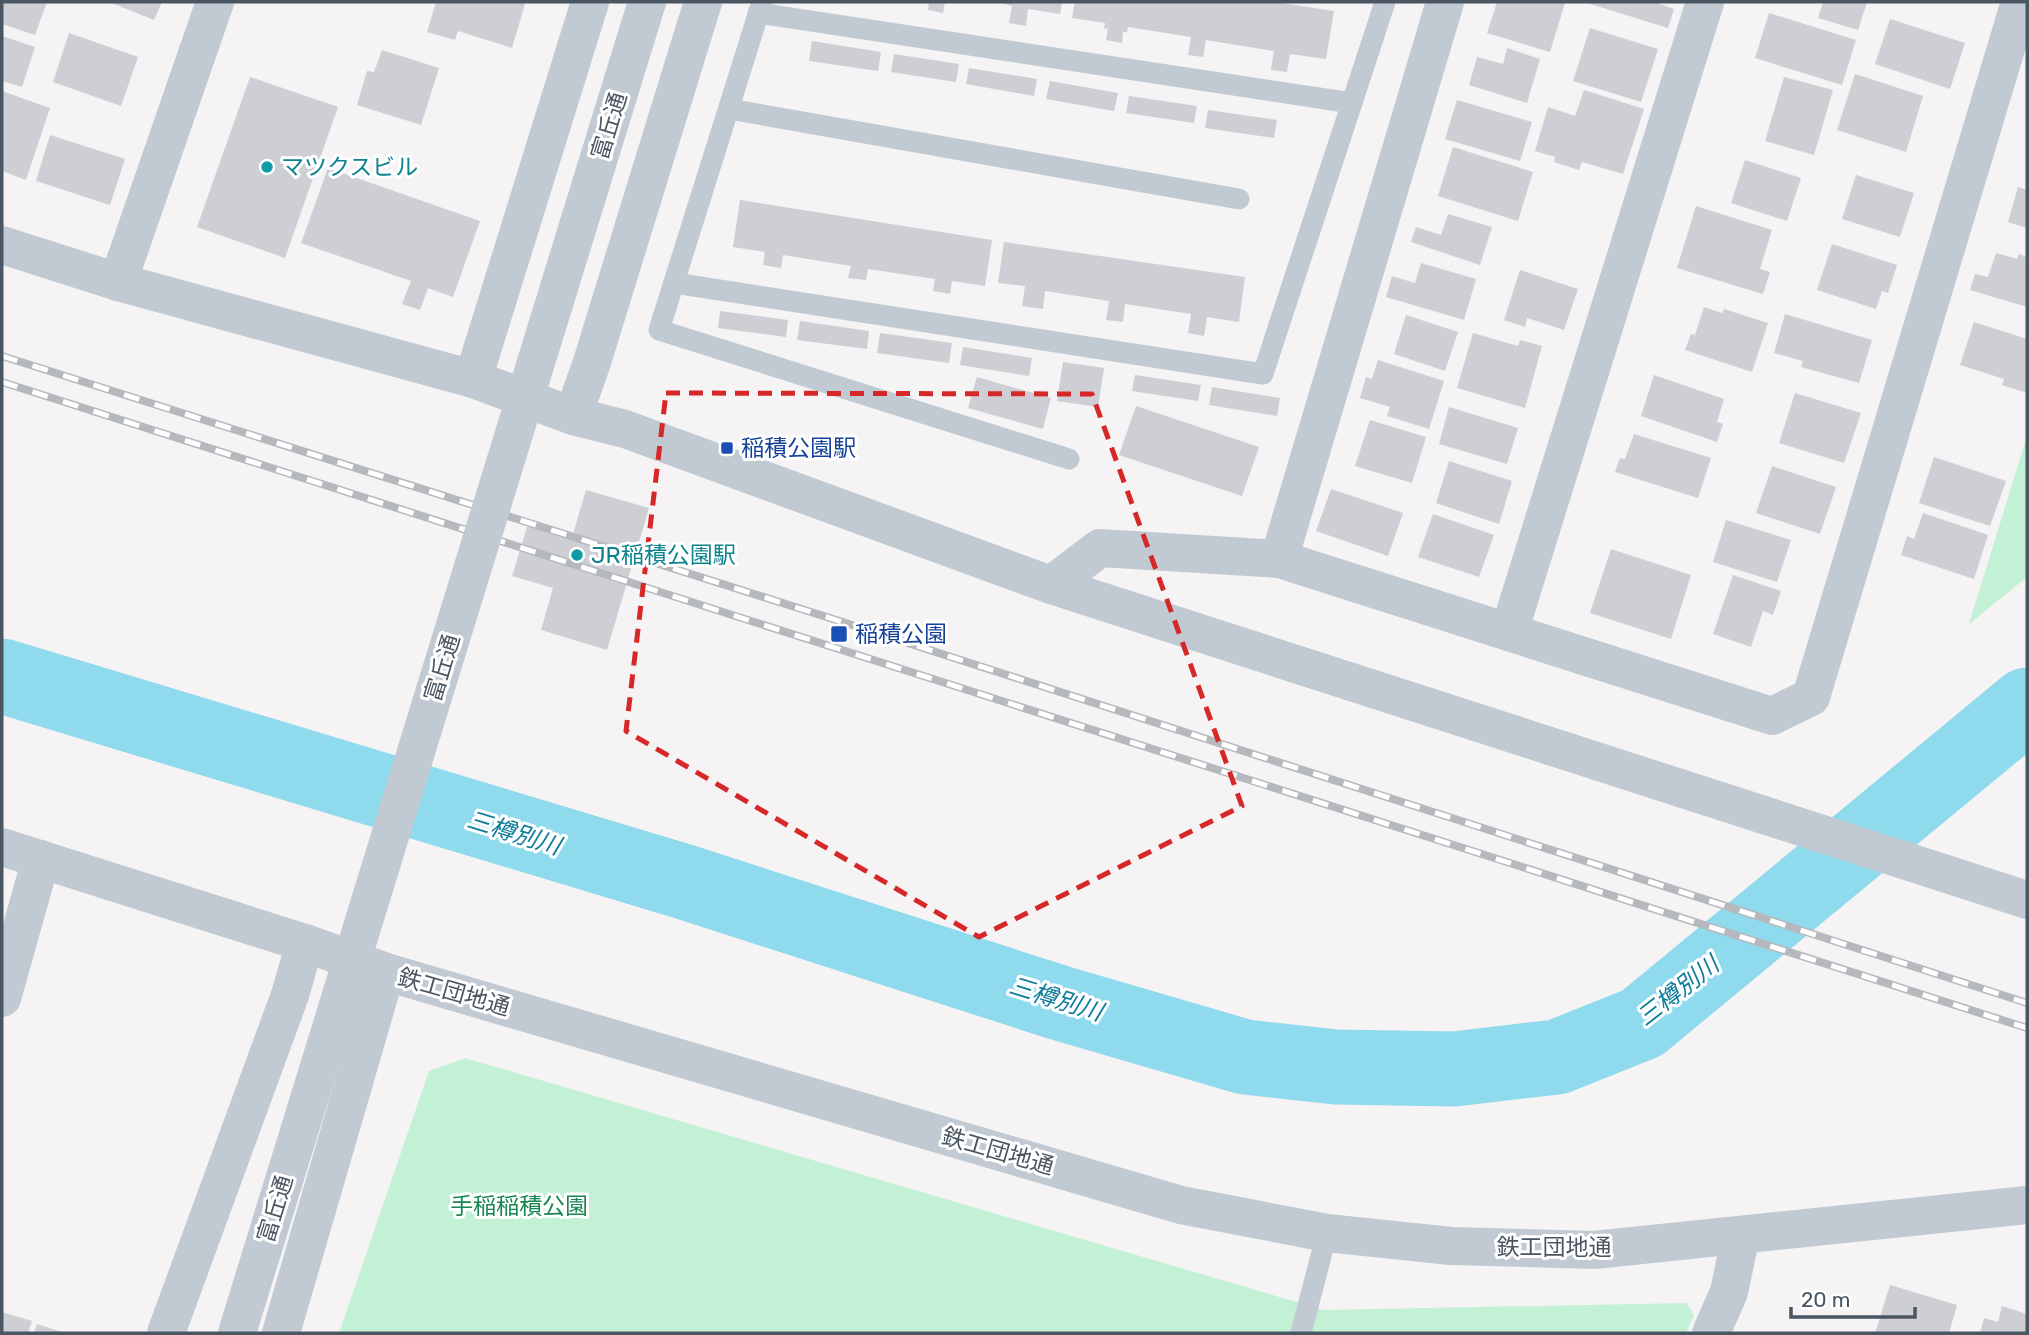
<svg xmlns="http://www.w3.org/2000/svg" width="2029" height="1335" viewBox="0 0 2029 1335" font-family="Rubik,'Noto Sans JP',sans-serif">
<style>
.green{fill:#c3f1d5}
.lines{fill:none;stroke-linecap:round;stroke-linejoin:round}
.river{stroke:#90daee;stroke-width:75}
.building{fill:#cdcfd5}
.service{stroke:#c1cad2;stroke-width:21}
.minor{stroke:#c1cad2;stroke-width:38}
.tertiary{stroke:#c1cad2;stroke-width:38}
.rail-casing{stroke:#b5b8bd;stroke-width:8}
.rail{stroke:#fff;stroke-width:5;stroke-dasharray:16;stroke-linecap:butt}
.tertiary-bridge{stroke:#c1cad2;stroke-width:38}
.marked{fill:none;stroke:#d62828;stroke-width:5;stroke-dasharray:14 9;stroke-linejoin:round}
.culture-dot{fill:#0f9aa8;stroke:#fff;stroke-width:2.5}
.transit-dot{fill:#1a4fb4;stroke:#fff;stroke-width:2.5}
.labels{text-anchor:middle;dominant-baseline:central;stroke-width:6;stroke-linejoin:round;paint-order:stroke}
.street-label{font-size:23px;fill:#4a5661;stroke:#fff}
.culture-label{font-size:23px;fill:#0d838f;stroke:#fff;text-anchor:start}
.transit-label{font-size:23px;fill:#164399;stroke:#fff;text-anchor:start}
.park-label{font-size:23px;fill:#17864f;stroke:#fff}
.water-label{font-size:24px;font-style:italic;fill:#0c7c9b;stroke:#fff}
</style>
<rect width="100%" height="100%" fill="#f5f3f3"/>
<g class="green">
<path d="M2027,436V577L1969,624Z"/>
<path d="M465,1058L1324,1310L1686,1303L1694,1315L1686,1333H339L429,1071Z"/>
</g>
<g class="lines">
<path class="river" d="M2,676L685,882L1060,1003L1245,1057L1336,1067L1454,1069L1557,1057L1642,1023L2027,705"/>
</g>
<g class="building">
<path d="M2,2H47L35,35L2,24Z"/>
<path d="M109,2H162L154,20Z"/>
<path d="M436,2H519L525,4L512,48L458,31L455,40L427,32Z"/>
<path d="M929,2H945L943,13L928,10Z"/>
<path d="M996,2H1062L1060,14L1028,9L1026,26L1009,23L1012,6Z"/>
<path d="M1075,2H1275L1334,11L1326,59L1290,54L1287,72L1271,70L1274,51L1206,40L1203,57L1188,55L1191,37L1128,27L1127,32H1123L1122,43L1106,40L1108,28L1104,29L1105,23L1072,18Z"/>
<path d="M1497,2L1565,3L1550,52L1487,33Z"/>
<path d="M1584,2H1654L1674,9L1668,28Z"/>
<path d="M1823,2H1867L1858,30L1818,18Z"/>
<path d="M1769,13L1856,40L1842,85L1755,58Z"/>
<path d="M1890,19L1965,43L1950,89L1875,64Z"/>
<path d="M1590,28L1658,49L1641,102L1573,81Z"/>
<path d="M69,33L138,57L121,106L53,82Z"/>
<path d="M2,36L35,47L22,87L2,81Z"/>
<path d="M812,41L881,52L878,71L809,61Z"/>
<path d="M1507,48L1540,59L1527,103L1469,85L1477,57L1503,64Z"/>
<path d="M382,50L439,68L421,125L357,105L367,71L374,72Z"/>
<path d="M894,54L959,64L956,82L891,72Z"/>
<path d="M969,68L1037,79L1034,96L966,84Z"/>
<path d="M1855,74L1923,96L1906,152L1837,130Z"/>
<path d="M250,77L338,107L285,258L197,227Z"/>
<path d="M1784,77L1833,90L1814,155L1765,141Z"/>
<path d="M1050,81L1118,93L1114,111L1046,99Z"/>
<path d="M1584,90L1644,109L1623,174L1582,162L1579,170L1554,162L1555,157L1535,151L1548,107L1575,116Z"/>
<path d="M2,91L50,108L26,180L2,171Z"/>
<path d="M1129,96L1197,106L1194,123L1126,113Z"/>
<path d="M1457,100L1532,122L1520,161L1445,139Z"/>
<path d="M1208,110L1277,120L1274,138L1205,128Z"/>
<path d="M50,135L125,159L110,205L36,181Z"/>
<path d="M1453,147L1533,172L1518,221L1438,196Z"/>
<path d="M1745,160L1801,178L1787,221L1731,203Z"/>
<path d="M328,168L480,221L453,297L428,288L420,310L402,304L411,281L301,243Z"/>
<path d="M1856,175L1914,193L1900,237L1842,219Z"/>
<path d="M2018,187L2027,190V228L2008,222Z"/>
<path d="M740,200L992,240L985,286L952,281L950,294L933,291L935,279L868,269L866,280L848,278L851,266L783,255L781,268L763,265L765,252L733,247Z"/>
<path d="M1696,206L1772,230L1760,269L1770,272L1763,294L1677,268Z"/>
<path d="M1448,214L1492,227L1480,265L1411,242L1416,227L1441,235Z"/>
<path d="M1004,242L1245,277L1239,322L1207,317L1204,336L1188,333L1191,314L1125,304L1123,322L1106,320L1109,301L1045,291L1043,309L1022,306L1025,286L998,283Z"/>
<path d="M1832,244L1897,265L1888,293L1882,291L1876,309L1817,290Z"/>
<path d="M1996,253L2017,259L2019,254L2027,257V307L1970,290L1975,274L1988,277Z"/>
<path d="M1421,263L1476,279L1464,320L1386,297L1392,276L1415,283Z"/>
<path d="M1520,270L1578,289L1564,330L1527,318L1525,327L1504,320Z"/>
<path d="M1704,307L1722,313L1724,309L1768,323L1752,372L1685,350L1691,334L1695,335Z"/>
<path d="M720,311L788,320L786,337L718,328Z"/>
<path d="M1785,314L1872,340L1859,383L1801,367L1803,361L1774,353Z"/>
<path d="M1406,315L1458,332L1445,371L1394,354Z"/>
<path d="M800,321L869,331L867,349L797,340Z"/>
<path d="M1974,322L2027,339V393L2002,385L2004,379L1960,365Z"/>
<path d="M880,333L952,343L949,363L877,353Z"/>
<path d="M1473,333L1518,346L1520,340L1542,346L1525,408L1457,388Z"/>
<path d="M963,347L1032,358L1029,376L960,365Z"/>
<path d="M1378,360L1444,381L1429,429L1387,416L1390,407L1360,398L1366,377L1372,379Z"/>
<path d="M1063,362L1104,368L1098,407L1057,401Z"/>
<path d="M1135,375L1201,385L1198,401L1132,391Z"/>
<path d="M1654,375L1724,399L1717,422L1723,424L1717,442L1641,416Z"/>
<path d="M977,377L1051,398L1043,429L968,408Z"/>
<path d="M1212,387L1280,398L1277,416L1209,405Z"/>
<path d="M1795,393L1861,413L1844,463L1779,443Z"/>
<path d="M1136,406L1259,447L1242,496L1119,455Z"/>
<path d="M1449,407L1518,428L1507,464L1439,444Z"/>
<path d="M1370,420L1426,437L1412,483L1355,466Z"/>
<path d="M1634,434L1711,458L1698,498L1615,472L1620,458L1625,459Z"/>
<path d="M1934,457L2006,481L1990,526L1919,503Z"/>
<path d="M1449,461L1512,481L1499,524L1436,503Z"/>
<path d="M1772,466L1836,487L1820,534L1756,513Z"/>
<path d="M1331,489L1403,513L1388,556L1316,531Z"/>
<path d="M586,490L649,508L607,650L541,630L553,588L512,576L529,521L573,534Z"/>
<path d="M1923,513L1988,535L1974,579L1901,555L1907,536L1914,539Z"/>
<path d="M1433,514L1494,535L1479,577L1418,557Z"/>
<path d="M1726,520L1791,540L1777,582L1713,562Z"/>
<path d="M1611,549L1691,575L1671,639L1590,613Z"/>
<path d="M1733,575L1781,591L1773,615L1763,611L1751,647L1713,634Z"/>
<path d="M1890,1285L1957,1305L1949,1333H1875Z"/>
<path d="M2002,1306L2027,1314V1333H1980L1984,1318L1998,1322Z"/>
<path d="M2,1312L32,1321L28,1333H2Z"/>
<path d="M37,1324L65,1333H34Z"/>
</g>
<g class="lines">
<g class="service">
<path d="M762,2L659,330L1069,459"/>
<path d="M758,13L1352,103"/>
<path d="M729,109L1239,199"/>
<path d="M674,283L1263,374L1385,2"/>
<path d="M1301,1333L1327,1233"/>
</g>
<g class="minor">
<path d="M2,245L118,282L473,379L573,416L625,429L1051,585L2027,900"/>
<path d="M118,282L215,2"/>
<path d="M473,379L590,2"/>
<path d="M573,416L592,362L703,2"/>
<path d="M1279,559L1445,2"/>
<path d="M1051,585L1100,548L1279,559L1772,716L1811,697L2020,2"/>
<path d="M1509,632L1705,2"/>
<path d="M2,998L41,859"/>
<path d="M166,1333L290,995L305,943"/>
<path d="M281,1333L386,972"/>
<path d="M1711,1333L1729,1292L1741,1235"/>
</g>
<path class="tertiary" d="M2,847L305,943L386,972L1181,1205L1327,1233L1451,1246L1594,1250L2027,1205"/>
<defs>
<g id="rail">
<path d="M2,356L855,626L2027,1003"/>
<path d="M2,382L2027,1028"/>
</g>
</defs>
<use href="#rail" class="rail-casing"/>
<use href="#rail" class="rail"/>
<path class="tertiary-bridge" d="M237,1333L647,2"/>
</g>
<path class="marked" d="M666,393L1092,394L1242,806L979,937L626,731Z"/>
<g class="culture-dot">
<circle cx="267" cy="167" r="7"/>
<circle cx="577" cy="555" r="7"/>
</g>
<g class="transit-dot">
<rect x="720" y="441" width="14" height="14" rx="3.5"/>
<rect x="830" y="625" width="18" height="18" rx="3.5"/>
</g>
<g class="labels">
<g class="street-label">
<text transform="translate(609 126) rotate(-73)">富丘通</text>
<text transform="translate(442 668) rotate(-73)">富丘通</text>
<text transform="translate(454 992) rotate(16)">鉄工団地通</text>
<text transform="translate(998 1151) rotate(16)">鉄工団地通</text>
<text transform="translate(275 1209) rotate(-73)">富丘通</text>
<text x="1554" y="1247">鉄工団地通</text>
</g>
<g class="culture-label">
<text x="281" y="167">マツクスビル</text>
<text x="591" y="555">JR稲積公園駅</text>
</g>
<g class="transit-label">
<text x="741" y="448">稲積公園駅</text>
<text x="855" y="634">稲積公園</text>
</g>
<g class="park-label">
<text x="519" y="1206">手稲稲積公園</text>
</g>
<g class="water-label">
<text transform="translate(514 833) rotate(17)">三樽別川</text>
<text transform="translate(1678 991) rotate(-38)">三樽別川</text>
<text transform="translate(1056 999) rotate(17)">三樽別川</text>
</g>
</g>
<rect width="2029" height="1335" fill="none" stroke="#4a5661" stroke-width="7"/>
<path d="M1791 1307v10h124v-10" fill="none" stroke="#4a5661" stroke-width="3.5"/>
<text x="1801" y="1307" font-size="21" fill="#4a5661" stroke="#ffffff" stroke-width="5" paint-order="stroke">20 m</text>
</svg>
